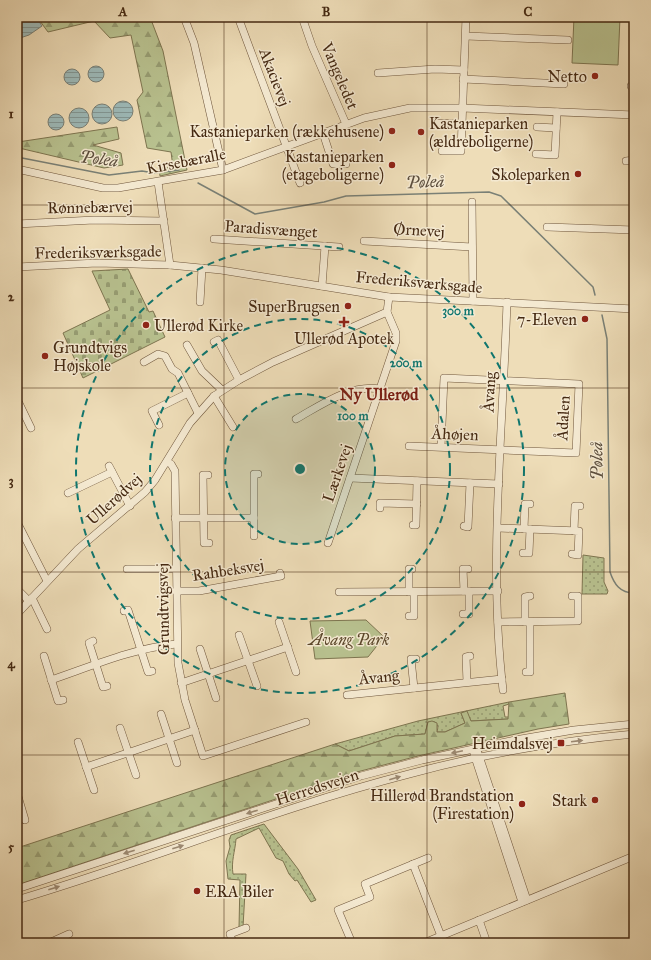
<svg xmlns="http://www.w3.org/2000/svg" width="651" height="960" viewBox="0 0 651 960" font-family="'IM FELL Great Primer',serif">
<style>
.grass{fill:url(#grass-dots);stroke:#7e7550}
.forest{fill:url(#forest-firs);stroke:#7e7550}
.cemetery{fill:url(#cemetery-stones);stroke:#7e7550}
.green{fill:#b8c18f;stroke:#7e7550}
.water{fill:url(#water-rules);stroke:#7a8076}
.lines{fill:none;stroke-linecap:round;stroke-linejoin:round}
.stream{stroke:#7a8076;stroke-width:1.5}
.minor-casing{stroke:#6f563c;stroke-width:8}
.minor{stroke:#f4e9d1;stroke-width:7}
.oneway{fill:#9c8972}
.grid{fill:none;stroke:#452912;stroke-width:1;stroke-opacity:0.55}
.ring{fill:none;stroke:#0f766e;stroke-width:2;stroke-dasharray:7 5}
.poi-dot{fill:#8f2418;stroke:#f4e9d1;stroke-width:1.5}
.labels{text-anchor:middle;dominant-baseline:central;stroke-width:3;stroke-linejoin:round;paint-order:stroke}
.street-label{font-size:16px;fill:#452912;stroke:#f4e9d1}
.poi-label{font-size:16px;fill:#452912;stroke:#f4e9d1;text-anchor:end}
.park-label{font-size:16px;font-style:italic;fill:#5c472b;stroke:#f4e9d1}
.water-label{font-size:17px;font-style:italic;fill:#5b4d3c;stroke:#f4e9d1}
.neighbourhood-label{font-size:17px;font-weight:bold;fill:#7a1f14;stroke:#f4e9d1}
.centre{fill:#0f766e;stroke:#f4e9d1;stroke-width:2}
.ring-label{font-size:12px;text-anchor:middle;font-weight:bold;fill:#0f766e;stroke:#f4e9d1;stroke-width:3;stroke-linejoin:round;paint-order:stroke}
.neatline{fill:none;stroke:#452912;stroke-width:1.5}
.grid-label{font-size:13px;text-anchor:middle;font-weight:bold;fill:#452912}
</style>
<defs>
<pattern id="grass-dots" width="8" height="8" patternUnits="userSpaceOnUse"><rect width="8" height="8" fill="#b8c18f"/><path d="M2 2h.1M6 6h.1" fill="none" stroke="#979d73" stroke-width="1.8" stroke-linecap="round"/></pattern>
<pattern id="forest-firs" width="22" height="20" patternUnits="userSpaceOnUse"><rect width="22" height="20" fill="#b8c18f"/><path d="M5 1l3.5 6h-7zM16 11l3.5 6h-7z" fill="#979d73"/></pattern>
<pattern id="cemetery-stones" width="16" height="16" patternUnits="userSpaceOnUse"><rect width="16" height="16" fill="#b8c18f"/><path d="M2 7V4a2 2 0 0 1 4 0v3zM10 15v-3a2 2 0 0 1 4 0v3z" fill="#979d73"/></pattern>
<pattern id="water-rules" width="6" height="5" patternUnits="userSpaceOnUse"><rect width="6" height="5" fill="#9dbab9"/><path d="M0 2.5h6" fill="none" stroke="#829795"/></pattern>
</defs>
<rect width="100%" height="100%" fill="#eeddb8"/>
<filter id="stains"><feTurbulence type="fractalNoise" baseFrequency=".005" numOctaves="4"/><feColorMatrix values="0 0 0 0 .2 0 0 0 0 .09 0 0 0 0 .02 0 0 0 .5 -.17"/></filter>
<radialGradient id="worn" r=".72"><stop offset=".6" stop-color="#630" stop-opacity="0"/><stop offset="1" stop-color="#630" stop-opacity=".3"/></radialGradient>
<g class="grass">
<path d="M583,555L604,558V582L608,591L607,594H582Z"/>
<path d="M509,702V704L503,706L505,717H509V719L470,721L461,713L465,723L445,732H437C438,727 439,725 434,722H428L425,734L395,736L349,751L335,744L418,721Z"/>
<path d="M264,824L298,869L316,900L311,902L297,880L295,881L289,874L283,861L276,858L259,828L236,839C235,852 231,861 233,874H246L243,927L239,928L240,880L228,879L226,861L230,847L229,840L231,835Z"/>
</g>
<g class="forest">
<path d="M37,17L102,18L150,17L163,51L187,170L160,176L159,168L173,167L171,152L147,148L137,100L143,92L131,35L110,38L94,21L48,32Z"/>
<path d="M117,127L119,139L93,145L121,153L123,165L104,168L19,148L18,142Z"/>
<path d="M565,693L569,724L538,729L418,756L357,772L17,885V848L335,744L349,751L395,736L425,734L428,722L432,721L437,723V732H445L465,723L461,713L467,711L471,721L508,719L509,702Z"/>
</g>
<path class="cemetery" d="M128,269L149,312L153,311L165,337L83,378L63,333L110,310L92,271Z"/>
<g class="green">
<path d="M574,17H620L618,65L572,63Z"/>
<path d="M366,620L384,637L368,657L315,659L310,621Z"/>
</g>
<g class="water">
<path d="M17,17H36L42,26L29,35L20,38L17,43Z"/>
<circle cx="96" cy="74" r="8"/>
<circle cx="72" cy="77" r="8"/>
<circle cx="123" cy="111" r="10"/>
<circle cx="102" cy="114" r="10"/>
<circle cx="79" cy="118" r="10"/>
<circle cx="56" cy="122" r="8"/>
</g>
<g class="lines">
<g class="stream">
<path d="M17,157L109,175L142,171L154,173L179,170"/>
<path d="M198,183L255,214L324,202L346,196L489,192L501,196L593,287L595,295"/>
<path d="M602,315L607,339L610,572C614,584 620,593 634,593"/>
</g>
<defs>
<g id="minor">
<path d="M184,17L194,43L223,170"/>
<path d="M238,17L300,183"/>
<path d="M302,17L312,46L346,124"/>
<path d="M466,36L568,40"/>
<path d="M378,73L435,69L464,70"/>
<path d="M463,79L564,84"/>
<path d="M631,86H634"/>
<path d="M434,123L462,124"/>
<path d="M537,127L556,128"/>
<path d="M323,133L333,164H346"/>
<path d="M442,151H461L466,17"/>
<path d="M536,154L555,155L557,112"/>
<path d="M626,161L634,160"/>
<path d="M17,169L103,188H118L223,170L364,118L410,108H462L634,115"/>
<path d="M158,182L170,265"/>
<path d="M472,202L473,301"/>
<path d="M17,224L94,220L164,221"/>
<path d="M547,227L634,230"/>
<path d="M214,239L339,247"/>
<path d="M364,241L472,247"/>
<path d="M17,267L97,263L170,265L221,270L389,297L634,309"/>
<path d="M322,286L325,246"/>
<path d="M200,302L202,268"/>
<path d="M214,342L218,340L239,380"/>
<path d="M187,345L202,371L222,390"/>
<path d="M144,362L158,354L165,356L172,369L178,373L198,413"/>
<path d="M214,396L233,427"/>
<path d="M17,399L31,428"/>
<path d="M296,419C321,405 350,384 380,389"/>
<path d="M159,425L152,411L188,393"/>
<path d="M409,446L576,453L579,384L444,378L441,447"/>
<path d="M167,462L171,464L175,471L178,663L185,700L203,756L306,722"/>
<path d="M109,466L130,506"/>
<path d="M208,475H203L204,543H209"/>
<path d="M350,478L499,484"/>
<path d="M68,493L112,472"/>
<path d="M380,508V503L417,504"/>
<path d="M175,518H254"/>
<path d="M17,522L47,581"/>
<path d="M413,525H416L417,481"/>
<path d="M464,526L468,527L470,483"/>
<path d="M498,528L579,531L578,555L572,554"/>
<path d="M524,529L525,504H530"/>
<path d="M574,531L575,506H580"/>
<path d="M254,536V474H258"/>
<path d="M328,543L396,341V333L387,312L389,297"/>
<path d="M523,553H529L530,529"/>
<path d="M127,569H176"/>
<path d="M17,589L29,601"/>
<path d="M176,591H199L281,576L280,573"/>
<path d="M464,591L463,569H468"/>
<path d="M339,592L498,591"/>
<path d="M409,592V569H412"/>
<path d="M32,598L47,629"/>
<path d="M124,611L128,610L148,672L152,671"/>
<path d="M17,614L78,549L145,492L155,480L190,423L214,396L239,380L273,362L387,312"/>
<path d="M463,614H469V591"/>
<path d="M409,616H414V592"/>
<path d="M279,622L296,672"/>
<path d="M498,622L578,621V596H572"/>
<path d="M525,622V597L530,596"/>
<path d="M239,635L257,686"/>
<path d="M93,641L89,643L103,687L107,686"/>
<path d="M200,649L216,698"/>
<path d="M44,656L58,701L63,700"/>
<path d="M526,672H530V622"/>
<path d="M51,680C92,666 134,648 176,644"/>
<path d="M467,682L466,657L470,656"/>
<path d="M181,683L288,647"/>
<path d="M414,688L411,659H416"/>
<path d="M503,690C488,563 503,429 507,302"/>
<path d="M347,695L502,679"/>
<path d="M161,714L177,763"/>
<path d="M120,728L136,775"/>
<path d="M78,742L94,790"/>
<path d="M478,753L527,900"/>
<path d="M474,754L522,902"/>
<path d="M86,767L195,730"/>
<path d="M17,793L25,820"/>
<path d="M413,864L441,936"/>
<path d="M17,889L361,776L422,760L515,740L574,730L634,724"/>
<path d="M17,900C149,861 276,808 409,774C483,754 558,741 634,734"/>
<path d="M479,920L487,943"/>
<path d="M49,943L69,934"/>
<path d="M233,943L230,934L246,928"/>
<path d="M352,943L338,910L370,897L365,884L428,858"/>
<path d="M424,943L634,856"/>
</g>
</defs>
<use href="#minor" class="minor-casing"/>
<use href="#minor" class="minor"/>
</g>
<defs><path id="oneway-solid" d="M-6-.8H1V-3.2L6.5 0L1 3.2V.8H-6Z"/></defs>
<g class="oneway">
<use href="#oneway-solid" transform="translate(577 741) rotate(-7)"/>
<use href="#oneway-solid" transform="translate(457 752) rotate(168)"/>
<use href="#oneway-solid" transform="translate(395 778) rotate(-16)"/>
<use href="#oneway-solid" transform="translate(252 812) rotate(162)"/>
<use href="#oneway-solid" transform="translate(178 847) rotate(-18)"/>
<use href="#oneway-solid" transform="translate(129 852) rotate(162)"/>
<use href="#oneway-solid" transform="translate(54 888) rotate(-18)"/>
</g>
<path class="grid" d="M224,17V943M427,17V943M17,205H634M17,388H634M17,572H634M17,755H634"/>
<circle cx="300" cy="469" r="75" fill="#0f766e" fill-opacity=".12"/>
<g class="ring">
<circle cx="300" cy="469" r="75"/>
<circle cx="300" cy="469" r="150"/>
<circle cx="300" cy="469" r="224"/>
</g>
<g class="poi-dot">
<circle cx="595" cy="76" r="4"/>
<circle cx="392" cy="131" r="4"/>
<circle cx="421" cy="132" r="4"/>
<circle cx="392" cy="165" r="4"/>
<circle cx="578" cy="174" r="4"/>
<circle cx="348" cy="306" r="4"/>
<circle cx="585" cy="319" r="4"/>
<path d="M342 316h4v4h4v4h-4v4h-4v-4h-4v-4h4z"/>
<circle cx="146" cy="325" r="4"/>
<circle cx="45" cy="356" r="4"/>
<rect x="557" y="739" width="8" height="8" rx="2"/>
<circle cx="595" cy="800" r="4"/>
<circle cx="522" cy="804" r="4"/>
<circle cx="197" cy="891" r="4"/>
</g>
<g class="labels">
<g class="street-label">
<text transform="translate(340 76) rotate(67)">Vangeledet</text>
<text transform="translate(275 77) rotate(69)">Akacievej</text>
<text transform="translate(186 161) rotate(-11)">Kirsebæralle</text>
<text transform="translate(90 207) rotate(-1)">Rønnebærvej</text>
<text transform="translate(271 229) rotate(4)">Paradisvænget</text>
<text transform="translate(419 230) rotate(3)">Ørnevej</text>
<text transform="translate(98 252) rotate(-1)">Frederiksværksgade</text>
<text transform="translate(419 282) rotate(5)">Frederiksværksgade</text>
<text transform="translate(489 392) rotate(-87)">Åvang</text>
<text transform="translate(563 418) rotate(-87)">Ådalen</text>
<text transform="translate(455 434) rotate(2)">Åhøjen</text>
<text transform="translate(337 473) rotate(-71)">Lærkevej</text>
<text transform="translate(114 499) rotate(-42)">Ullerødvej</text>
<text transform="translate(228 570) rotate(-9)">Rahbeksvej</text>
<text transform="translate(163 609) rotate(-91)">Grundtvigsvej</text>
<text transform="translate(379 677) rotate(-6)">Åvang</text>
<text transform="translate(317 787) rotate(-18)">Herredsvejen</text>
</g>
<g class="poi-label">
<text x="587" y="76">Netto</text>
<text x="429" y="123" text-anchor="start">Kastanieparken<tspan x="429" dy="18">(ældreboligerne)</tspan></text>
<text x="384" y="131">Kastanieparken (rækkehusene)</text>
<text x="384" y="156">Kastanieparken<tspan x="384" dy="18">(etageboligerne)</tspan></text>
<text x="570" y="174">Skoleparken</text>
<text x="340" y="306">SuperBrugsen</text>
<text x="577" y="319">7-Eleven</text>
<text x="154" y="325" text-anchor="start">Ullerød Kirke</text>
<text x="344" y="338" text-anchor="middle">Ullerød Apotek</text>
<text x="53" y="347" text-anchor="start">Grundtvigs<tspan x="53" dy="18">Højskole</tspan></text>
<text x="553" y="743">Heimdalsvej</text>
<text x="514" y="795">Hillerød Brandstation<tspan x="514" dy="18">(Firestation)</tspan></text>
<text x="587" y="800">Stark</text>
<text x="205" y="891" text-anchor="start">ERA Biler</text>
</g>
<g class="park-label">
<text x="349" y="639">Åvang Park</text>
</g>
<g class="water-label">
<text transform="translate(99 159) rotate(7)">Pøleå</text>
<text transform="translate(425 182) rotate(-2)">Pøleå</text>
<text transform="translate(597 461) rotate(-91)">Pøleå</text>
</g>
<g class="neighbourhood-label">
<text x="379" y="394">Ny Ullerød</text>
</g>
</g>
<circle cx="300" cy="469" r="6" class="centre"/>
<g class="ring-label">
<text x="458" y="315">300 m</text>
<text x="406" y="367">200 m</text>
<text x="353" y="420">100 m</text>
</g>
<rect width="651" height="960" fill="none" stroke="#eeddb8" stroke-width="44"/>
<rect x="22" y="22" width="607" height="916" class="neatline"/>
<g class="grid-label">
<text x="123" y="16">A</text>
<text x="326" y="16">B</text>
<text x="528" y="16">C</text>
<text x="11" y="118">1</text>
<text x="11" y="301">2</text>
<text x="11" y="485">3</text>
<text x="11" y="668">4</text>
<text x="11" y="851">5</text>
</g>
<rect width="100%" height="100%" filter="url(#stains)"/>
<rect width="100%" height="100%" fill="url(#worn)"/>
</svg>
